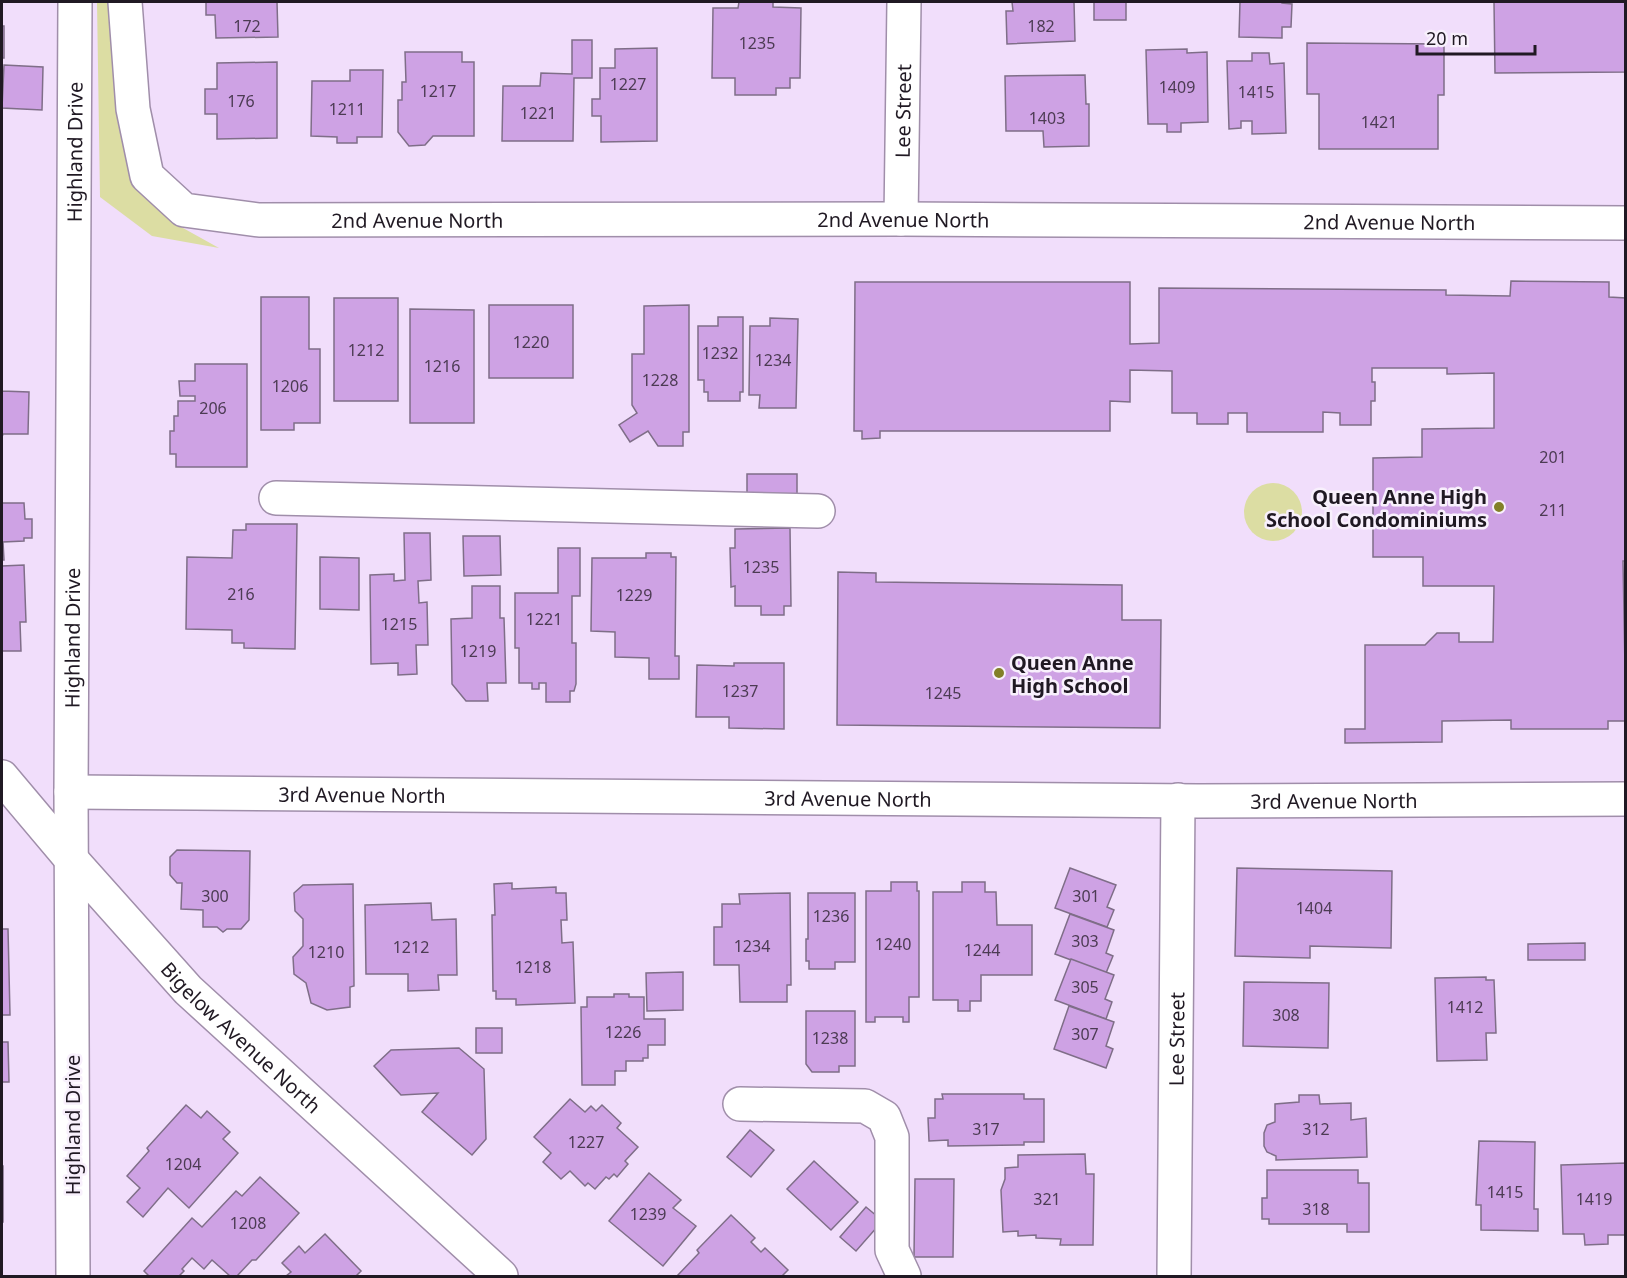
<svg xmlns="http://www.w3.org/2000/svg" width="1627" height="1278" viewBox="0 0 1627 1278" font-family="'Noto Sans',sans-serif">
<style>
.green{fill:#dcdda3}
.building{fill:#cea2e4;stroke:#7f6e88;stroke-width:1.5}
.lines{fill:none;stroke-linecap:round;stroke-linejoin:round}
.minor-casing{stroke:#a08eaa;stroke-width:36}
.minor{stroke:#fff;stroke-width:33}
.poi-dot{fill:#828028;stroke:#f8f0fc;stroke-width:2}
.labels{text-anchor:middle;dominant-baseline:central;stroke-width:5;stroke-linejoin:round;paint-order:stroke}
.number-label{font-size:16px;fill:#4c3b53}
.street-label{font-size:20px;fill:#201923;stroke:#f8f0fc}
.poi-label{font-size:20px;font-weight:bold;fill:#201923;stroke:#f8f0fc;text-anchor:end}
</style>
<rect width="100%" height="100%" fill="#f1defb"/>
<g class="green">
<path d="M97,2H112L117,119L130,176L174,223L219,248L152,236L100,197Z"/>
<circle cx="1273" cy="512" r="29"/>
</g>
<g class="building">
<path d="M206,2H277L278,37L216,38L215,15H206Z"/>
<path d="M739,2H773V7L801,8L800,78H790V88H776V95H735V78H712L713,8H738Z"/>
<path d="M1012,2H1074L1075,41L1007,44L1006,11H1013Z"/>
<rect x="1094" y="2" width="32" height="18"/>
<path d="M1240,2H1282V3L1292,4L1291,27H1282V38L1239,37Z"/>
<path d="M1462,2H1626V72L1495,73L1494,2Z"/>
<rect x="2" y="26" width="2" height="32"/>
<path d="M572,40H592V78H574L573,141H502L503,86H540L541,73L572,74Z"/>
<path d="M1307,43L1444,44V95H1438V149H1319V94H1307Z"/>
<path d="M657,48V141L601,142V116H592V99H600V68H615V49Z"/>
<path d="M1187,49V53L1207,52L1208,122L1181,123V132H1167V124H1148L1146,50Z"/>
<path d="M405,52H462V62H474V136H433L425,145L409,146L398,132V100H402V82H406Z"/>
<path d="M1252,53H1269L1270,64L1284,63L1286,133L1252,134V121H1241V128L1229,129L1227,61H1252Z"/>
<path d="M277,62V138L217,139V114H205V89H217V63Z"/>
<path d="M4,65L43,67L42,110L2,108Z"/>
<path d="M350,70H383L382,137H357V143H337V137L311,136L312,81H350Z"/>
<path d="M1085,75L1086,104H1089V146L1044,147L1043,131H1006L1005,76Z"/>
<path d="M1511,281L1609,282V297L1626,298V561H1623L1626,721H1608V729H1511V720L1442,721V742L1345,743V729H1365V645H1425L1437,633H1459V642H1493L1494,586H1423V557H1373V458L1422,457V429L1494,428V373L1447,374V368H1372V382H1375V401H1371V425H1340V413L1323,412V432H1247V413H1228V424H1197V413H1172V371L1130,370V402L1110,401V431H880V438L862,439V431H854L855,282H1130V344L1159,343V288L1446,290V295L1510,296Z"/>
<path d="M261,297H309V349H320V423H294V430H261Z"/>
<rect x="334" y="298" width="64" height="103"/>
<rect x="489" y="305" width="84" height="73"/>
<path d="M689,305V432H683V446H658L648,431L630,442L619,425L637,413L632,405V354H644V306Z"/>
<path d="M410,309L474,310V423H410Z"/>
<path d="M718,317H743V392H740V401H708V392H704V380H698V326H718Z"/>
<path d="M770,318L798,319L796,408H759L760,395H749L750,326H770Z"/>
<path d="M195,364H247V467H176V454H170V431H174V416H178V401H195V396H180L179,381H195Z"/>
<path d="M2,383V391L29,392L28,434H3L2,437Z"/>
<path d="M2,471V503H24L25,519H32V538H24V541L3,542L4,560H2Z"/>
<rect x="747" y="474" width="50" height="24"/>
<path d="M246,524H297L295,649L244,648V643H232V630L186,629L187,557L232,558L233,530H246Z"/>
<path d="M790,528L791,606H784V615H761V606H735V586L731,587L730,548H735V529Z"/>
<path d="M404,533H430L431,580L418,581L419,603L427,602L428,645H416L417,674L398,675V663L371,664L370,575L394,574V581L405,580Z"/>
<path d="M463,536H500L501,575L464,576Z"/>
<path d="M558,548H580V596H572V643H576V684L574,691H570V702H546V683H539V689H532V683H519V648H515V593H558Z"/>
<path d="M646,553H671V557H676L675,656H679V679H649V658L615,657V632L591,631L592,558H646Z"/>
<path d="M320,557L359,558V610L320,609Z"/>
<path d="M24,565L26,622H20L21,651H2V566Z"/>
<path d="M838,572L876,573V582L1122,585V620H1161L1160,728L837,725Z"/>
<path d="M472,586H500V618H504L506,683H487L488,701H466L452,684L451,619L472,618Z"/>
<path d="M734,663H784V729L729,728V717H696L697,665L734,666Z"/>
<path d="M177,850L250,851L249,920L241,929H227L223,932L217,927H203V910L181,909L182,883H177L170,875V857Z"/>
<path d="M1070,868L1116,885L1107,907L1114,910L1107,927L1055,908Z"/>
<path d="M1237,868L1392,871L1391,948L1310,946V958L1235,956Z"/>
<path d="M891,882H917V891H919V997H909V1022H903V1017H875V1022H866V891H891Z"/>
<path d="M962,882H985V892H996L997,925H1032V975H981V1001H970V1011H958V1000H933V892H962Z"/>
<path d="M512,883V889L556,887V893H566L567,920H561L562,943L573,942L575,1003L516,1005V999H496V991H493L492,915H495L494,884Z"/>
<path d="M353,884L354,986L350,987V1007L327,1010L311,1003L306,983L294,974L293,957L303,946V919L295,911L294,893L303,885Z"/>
<path d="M790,893L791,985H787V1002H740L739,965H714V927H722V904H740L739,894Z"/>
<path d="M808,893H855V962H835V969H809V961H806V939H808Z"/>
<path d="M431,903L432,920L456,919L457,975H438L439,990L408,991V974H366L365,905Z"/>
<path d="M1070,914L1114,930L1106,953L1113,956L1106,973L1055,954Z"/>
<path d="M2,929H8L10,1015H2Z"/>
<path d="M1585,943V960H1528V944Z"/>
<path d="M1071,959L1114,975L1105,999L1112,1002L1106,1019L1055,1000Z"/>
<path d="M683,972V1010L647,1011L646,973Z"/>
<path d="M1486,977V980H1494L1496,1033H1486L1487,1060L1437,1061L1435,978Z"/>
<path d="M1244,982L1329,983L1328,1048L1243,1046Z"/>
<path d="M614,994H629V997H644V1019H665V1045H648V1058H643V1061H626V1071H615V1085H582L581,1007H587V997H614Z"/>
<path d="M1069,1006L1114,1022L1106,1046L1113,1049L1106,1068L1054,1049Z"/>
<path d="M806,1011H855V1066H839V1072H812L806,1064Z"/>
<rect x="476" y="1028" width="26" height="25"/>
<path d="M2,1042H8L9,1082H2Z"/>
<path d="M459,1048L484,1069L486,1139L472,1155L422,1112L438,1093L401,1095L374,1066L391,1050Z"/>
<path d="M942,1094H1024V1099H1044V1142H1024V1145L948,1146V1140L929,1141L928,1118H935V1099H943Z"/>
<path d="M1299,1095H1319L1320,1104L1351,1103V1120L1366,1118L1367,1157L1276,1160V1156L1267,1152L1264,1146V1133L1267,1125L1275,1122V1104L1299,1102Z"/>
<path d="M570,1099L585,1112L591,1106L596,1111L602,1105L621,1123L617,1128L638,1147L625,1161L628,1164L617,1177L614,1174L609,1179L606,1177L595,1189L588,1183L585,1186L570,1171L561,1179L543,1162L551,1153L534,1137Z"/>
<path d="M186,1105L201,1118L207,1111L230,1132L223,1139L238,1153L189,1208L168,1188L143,1217L127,1202L140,1188L127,1176L149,1151L147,1148Z"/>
<path d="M750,1130L774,1150L751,1177L727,1157Z"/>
<path d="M1479,1141L1535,1142L1534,1209H1538V1231L1481,1230V1205H1476Z"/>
<path d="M1085,1154L1086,1174H1094L1093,1245H1060L1061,1239L1036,1238V1235L1018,1236V1231L1003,1232L1001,1190L1005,1179V1168L1018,1167V1155Z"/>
<path d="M814,1161L858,1202L831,1230L787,1189Z"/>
<path d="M1626,1163V1235H1608V1244L1585,1245L1584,1234H1563L1561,1165Z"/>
<rect x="2" y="1166" width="1" height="56"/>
<path d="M1267,1170H1358V1183H1369V1232H1347V1224H1269V1219H1262V1198H1267Z"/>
<path d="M649,1173L681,1200L673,1208L696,1226L663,1266L609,1221Z"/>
<path d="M260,1177L299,1213L256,1260H252L237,1276H230L212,1260L204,1269L192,1258L182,1269L184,1271L179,1276H149L144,1271L192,1218L202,1227L236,1191L242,1196Z"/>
<path d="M915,1179H954L953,1257H914Z"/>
<path d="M866,1207L878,1217V1226L856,1251L840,1237Z"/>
<path d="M731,1215L755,1238L751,1242L761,1252L765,1248L788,1270L782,1276H677L699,1253L697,1250Z"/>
<path d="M325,1234L361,1271L356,1276H286L291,1272L282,1263L299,1246L305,1253Z"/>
</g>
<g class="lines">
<defs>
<g id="minor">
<path id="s1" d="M125,2L133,109L147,176L184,210L259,220L901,219L1626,223"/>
<path id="s2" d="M901,219L904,2"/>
<path d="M276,498L818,511"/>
<path id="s3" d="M2,777L71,859L188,990L501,1276"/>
<path id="s4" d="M71,792L1198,801L1626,799"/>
<path d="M740,1104L865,1106L884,1117L892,1137V1250L904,1276"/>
<path id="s5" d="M73,1276L71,792L75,2"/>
<path id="s6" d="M1174,1276L1178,800"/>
</g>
</defs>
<use href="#minor" class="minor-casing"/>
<use href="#minor" class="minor"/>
</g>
<g class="poi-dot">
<circle cx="1499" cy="507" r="6"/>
<circle cx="999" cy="673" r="6"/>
</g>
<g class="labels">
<g class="number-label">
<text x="247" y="26">172</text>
<text x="1041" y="26">182</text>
<text x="757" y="43">1235</text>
<text x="628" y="84">1227</text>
<text x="1177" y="87">1409</text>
<text x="438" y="91">1217</text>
<text x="1256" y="92">1415</text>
<text x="241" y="101">176</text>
<text x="347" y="109">1211</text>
<text x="538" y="113">1221</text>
<text x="1047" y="118">1403</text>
<text x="1379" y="122">1421</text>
<text x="531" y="342">1220</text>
<text x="366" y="350">1212</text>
<text x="720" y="353">1232</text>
<text x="773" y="360">1234</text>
<text x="442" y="366">1216</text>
<text x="660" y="380">1228</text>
<text x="290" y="386">1206</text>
<text x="213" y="408">206</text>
<text x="1553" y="457">201</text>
<text x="1553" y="510">211</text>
<text x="761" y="567">1235</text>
<text x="241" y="594">216</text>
<text x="634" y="595">1229</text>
<text x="544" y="619">1221</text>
<text x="399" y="624">1215</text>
<text x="478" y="651">1219</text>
<text x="740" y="691">1237</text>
<text x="943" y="693">1245</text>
<text x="215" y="896">300</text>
<text x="1086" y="896">301</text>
<text x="1314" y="908">1404</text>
<text x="831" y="916">1236</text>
<text x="1085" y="941">303</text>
<text x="893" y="944">1240</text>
<text x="752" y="946">1234</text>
<text x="411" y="947">1212</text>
<text x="982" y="950">1244</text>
<text x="326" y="952">1210</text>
<text x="533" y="967">1218</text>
<text x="1085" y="987">305</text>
<text x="1465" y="1007">1412</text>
<text x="1286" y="1015">308</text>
<text x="623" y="1032">1226</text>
<text x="1085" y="1034">307</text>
<text x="830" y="1038">1238</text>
<text x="986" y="1129">317</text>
<text x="1316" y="1129">312</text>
<text x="586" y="1142">1227</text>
<text x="183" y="1164">1204</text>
<text x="1505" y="1192">1415</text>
<text x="1047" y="1199">321</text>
<text x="1594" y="1199">1419</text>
<text x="1316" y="1209">318</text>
<text x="648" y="1214">1239</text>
<text x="248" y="1223">1208</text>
</g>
<g class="street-label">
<text stroke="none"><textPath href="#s2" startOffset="108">Lee Street</textPath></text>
<text stroke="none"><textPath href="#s5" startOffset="1124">Highland Drive</textPath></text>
<text stroke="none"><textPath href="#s1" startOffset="460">2nd Avenue North</textPath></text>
<text stroke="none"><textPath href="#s1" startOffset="946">2nd Avenue North</textPath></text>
<text stroke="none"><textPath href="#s1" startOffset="1432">2nd Avenue North</textPath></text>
<text stroke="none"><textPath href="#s5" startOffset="638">Highland Drive</textPath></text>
<text stroke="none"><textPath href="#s4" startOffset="291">3rd Avenue North</textPath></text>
<text stroke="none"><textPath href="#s4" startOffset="777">3rd Avenue North</textPath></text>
<text stroke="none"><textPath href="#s4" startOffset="1263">3rd Avenue North</textPath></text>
<text stroke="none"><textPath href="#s3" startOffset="354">Bigelow Avenue North</textPath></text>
<text stroke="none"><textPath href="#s6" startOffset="237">Lee Street</textPath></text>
<text transform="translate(72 1125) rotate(-90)">Highland Drive</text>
</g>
<g class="poi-label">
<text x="1487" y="496">Queen Anne High<tspan x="1487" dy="23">School Condominiums</tspan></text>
<text x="1011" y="662" text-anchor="start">Queen Anne<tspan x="1011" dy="23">High School</tspan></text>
</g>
</g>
<rect width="1627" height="1278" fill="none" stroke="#201923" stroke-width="6"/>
<path d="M1417 45v9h118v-9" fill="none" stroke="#201923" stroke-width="3"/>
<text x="1426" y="45" font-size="18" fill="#201923" stroke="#f8f0fc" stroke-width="4.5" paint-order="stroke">20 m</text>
</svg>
